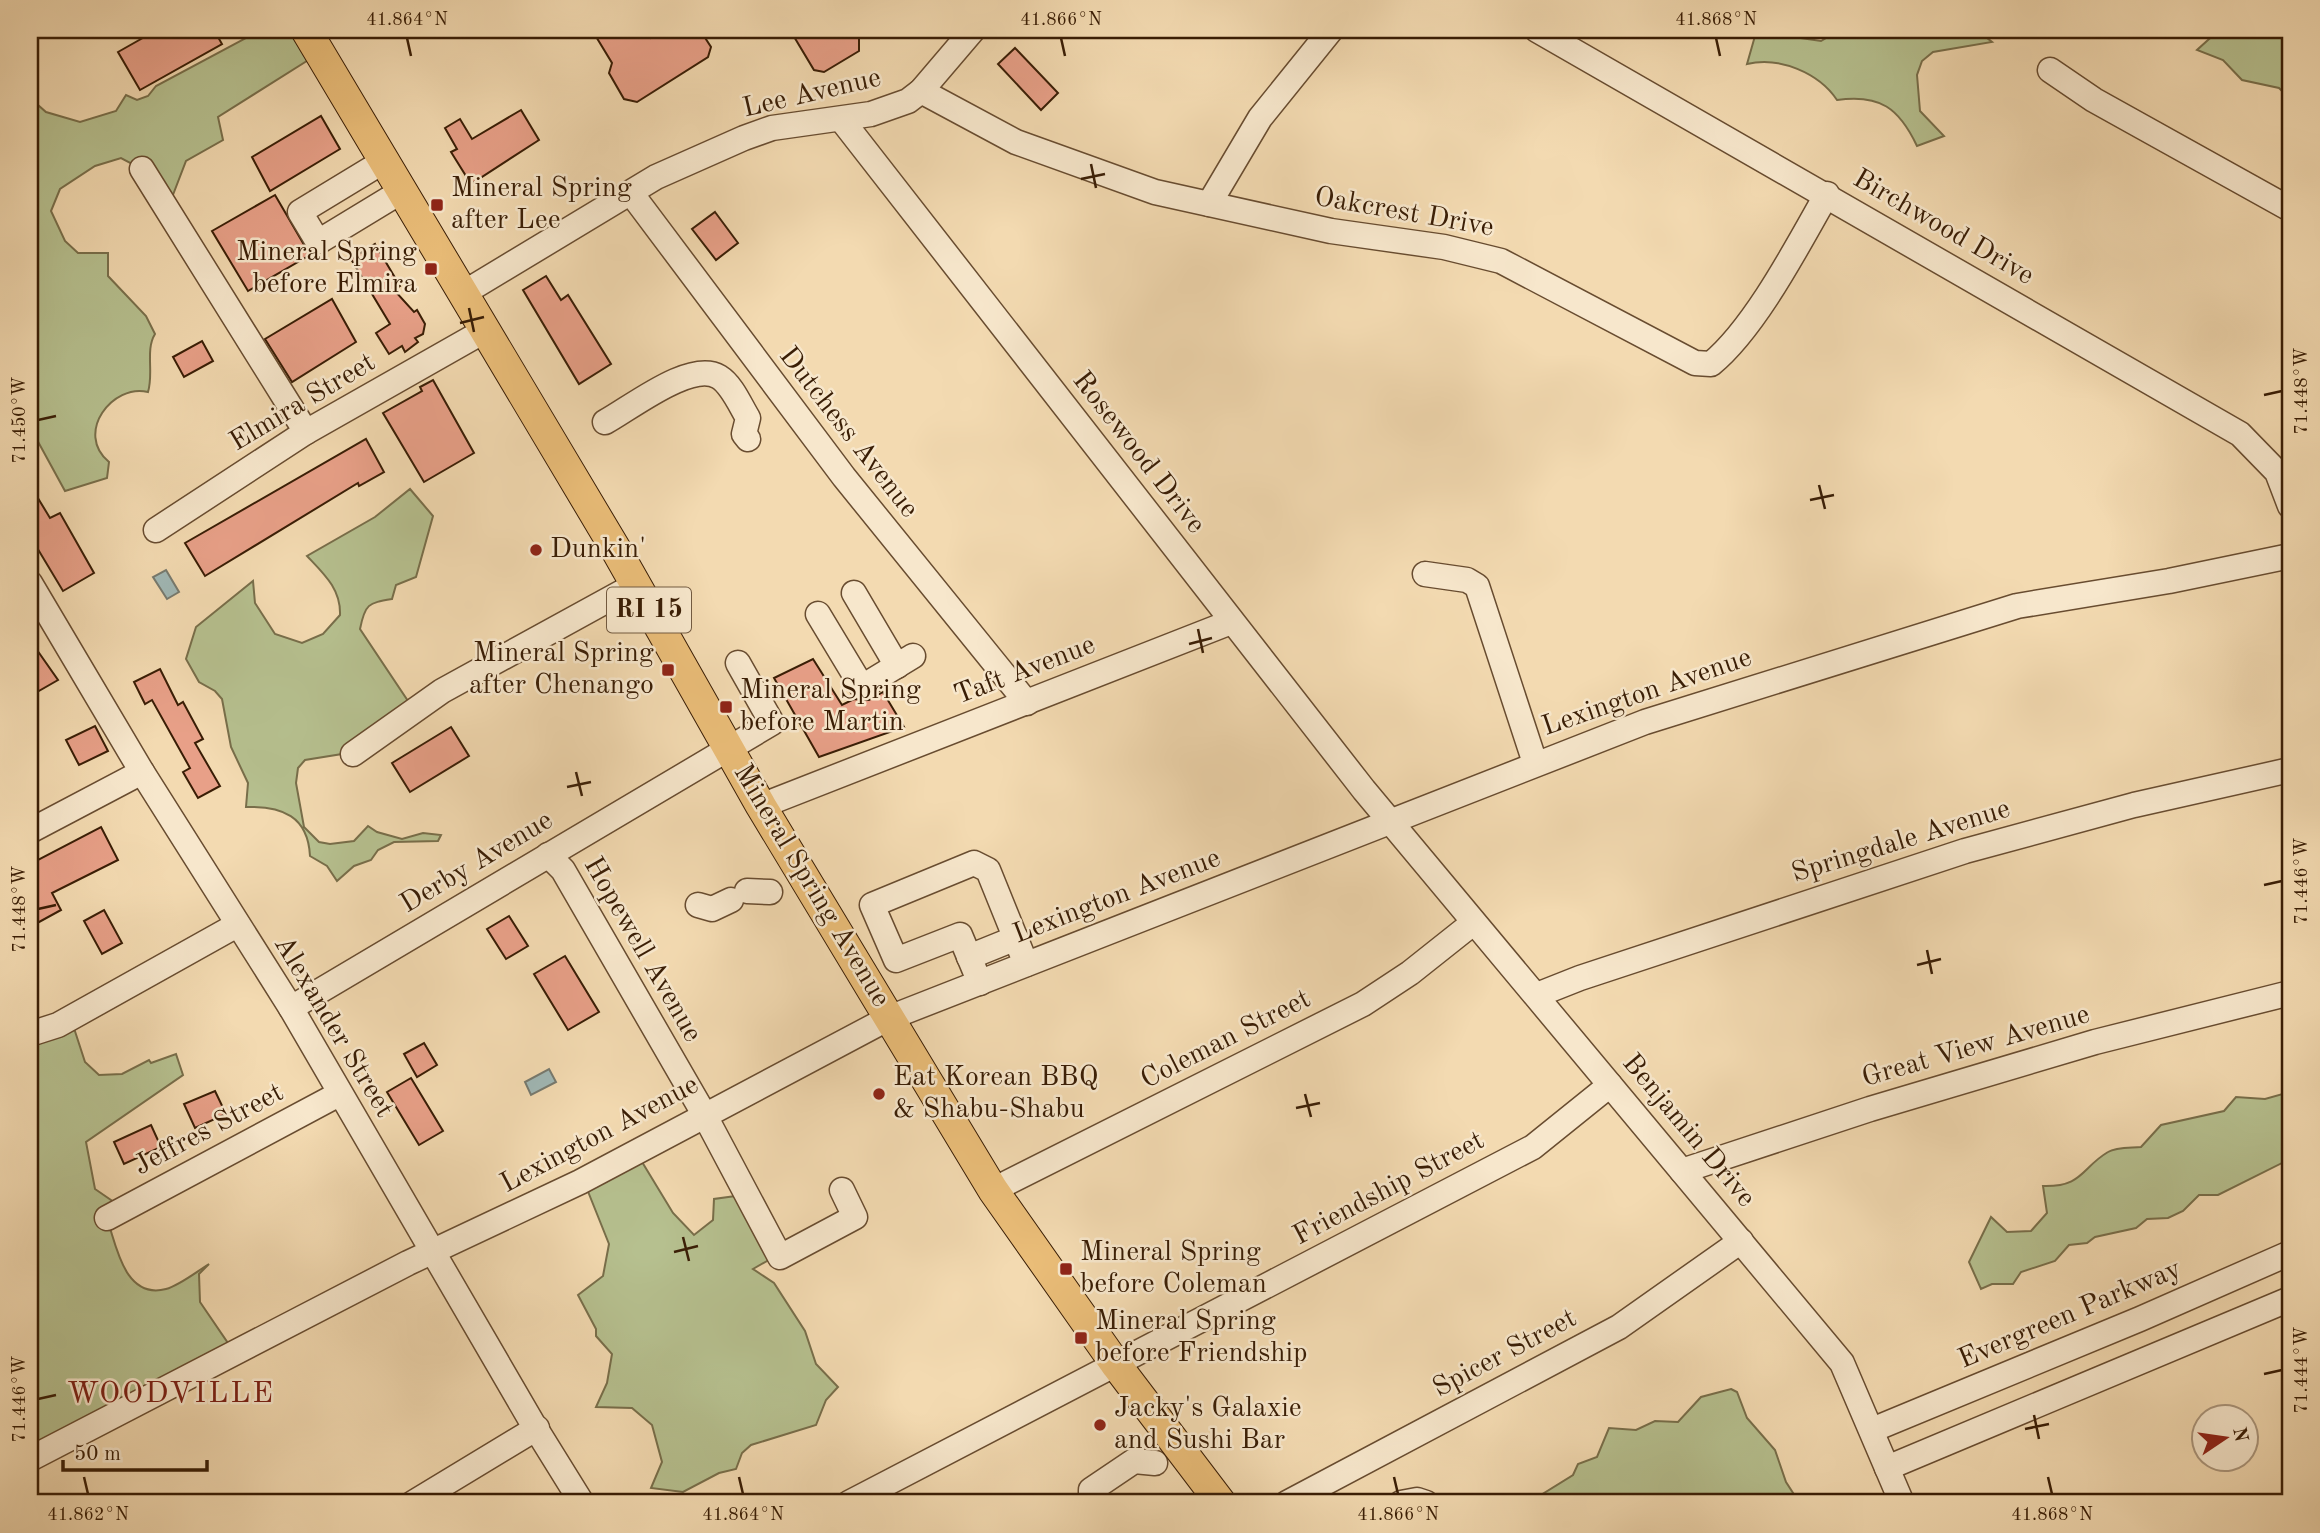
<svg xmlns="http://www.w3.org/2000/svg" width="2320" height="1533" viewBox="0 0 2320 1533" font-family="'Old Standard TT',serif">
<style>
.green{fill:#b6c08f;stroke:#786e4a;stroke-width:2}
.water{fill:#a0b8b6;stroke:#777a6f;stroke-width:2}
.building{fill:#e8a088;stroke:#391d05;stroke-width:2}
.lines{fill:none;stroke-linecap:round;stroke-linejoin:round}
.minor-casing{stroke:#684c30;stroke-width:27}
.major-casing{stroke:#391d05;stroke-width:32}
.minor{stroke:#f7e7cc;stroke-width:24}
.major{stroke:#eabd78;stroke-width:30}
.ticks{fill:none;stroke:#391d05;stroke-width:2.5}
.poi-dot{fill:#8f2418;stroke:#f7e7cc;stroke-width:2.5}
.labels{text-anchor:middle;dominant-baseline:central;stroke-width:5;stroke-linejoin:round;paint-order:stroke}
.shield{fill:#f7e7cc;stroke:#725a41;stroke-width:2}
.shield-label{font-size:26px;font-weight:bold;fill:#391d05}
.street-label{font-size:28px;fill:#391d05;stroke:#f7e7cc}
.poi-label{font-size:28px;fill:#391d05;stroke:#f7e7cc;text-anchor:start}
.neighbourhood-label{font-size:30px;letter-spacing:2px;fill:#7a1f14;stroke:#f7e7cc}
.neatline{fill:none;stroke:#391d05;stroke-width:2.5}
.ticks-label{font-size:18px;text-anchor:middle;fill:#391d05}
</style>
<rect width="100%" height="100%" fill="#f3dab1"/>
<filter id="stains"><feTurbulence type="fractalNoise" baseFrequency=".00286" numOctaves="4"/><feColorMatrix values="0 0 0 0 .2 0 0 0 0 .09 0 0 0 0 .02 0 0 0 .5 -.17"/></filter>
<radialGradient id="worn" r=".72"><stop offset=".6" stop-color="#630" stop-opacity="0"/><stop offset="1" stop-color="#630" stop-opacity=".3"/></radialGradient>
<g class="green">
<path d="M261,30H293L310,59L218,117L223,140L186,161L171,200L142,169L121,158L95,166L60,189L51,211L65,241L78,253H108V276L146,316L155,334C145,350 154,373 148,392C113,383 74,433 109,462L107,478L65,491L30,427V98L46,112L80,122L116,111L126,95L137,100L148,96L156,86Z"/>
<path d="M1840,30H1977L1992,42L1933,52L1922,61L1917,75L1920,111L1944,136L1917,146C1899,108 1880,94 1837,100C1819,73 1779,56 1747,64L1755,36L1752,31L1821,41Z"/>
<path d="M2219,30H2290V99L2279,88L2242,80L2223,60L2197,50Z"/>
<path d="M410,489L433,516L416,577L396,585L392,599C368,603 365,604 360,629L412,707L342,754L305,760L298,768L296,783L304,827L319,842L330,844L354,841L368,826L377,832L402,839L423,833L441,835L438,841L394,842L378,850L371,860L354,866L337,881L327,866L310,856C308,816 282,806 246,807L248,783L231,747L222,699L215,691L199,682L186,659L196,627L253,581L255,603L275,634L302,643L323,634L340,615C341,589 324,574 307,556L375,517Z"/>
<path d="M71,1019L85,1062L99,1075L122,1074L149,1060L151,1063L176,1054L183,1075L86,1142L95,1189L124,1209L110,1228C118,1254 128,1299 166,1289C180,1285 196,1272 209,1264L199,1274L200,1302L232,1349L30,1459V1033Z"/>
<path d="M2290,1092V1159L2218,1195H2199L2183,1211L2168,1218L2147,1219L2136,1228L2095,1237L2087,1243L2069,1245L2055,1261L2021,1272L2013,1284H1992L1981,1289L1969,1262L1991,1217L2007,1232L2031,1231L2047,1213L2043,1186C2083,1187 2081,1168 2108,1152C2116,1147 2131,1148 2141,1147L2161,1125L2224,1111L2236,1097L2265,1099Z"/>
<path d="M636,1152L673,1213L694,1235L713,1220L714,1199L750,1194L777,1247L767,1261L753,1269L774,1283L805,1331L816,1364L838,1387L826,1400L816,1425L751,1445L742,1453L736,1469L719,1473L683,1492L651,1488L662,1462L652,1425L632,1408L596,1407L607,1383L612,1354L596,1336V1329L578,1295L603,1276L609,1244L585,1184Z"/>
<path d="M1731,1389L1737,1392L1747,1418L1775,1450L1786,1482L1797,1499L1792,1503H1528L1573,1475L1578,1464L1597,1457L1609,1428L1636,1430L1655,1421L1678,1422L1701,1397Z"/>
</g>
<g class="water">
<path d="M166,570L179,592L167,599L153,577Z"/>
<path d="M549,1069L556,1082L531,1095L525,1082Z"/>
</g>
<g class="building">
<path d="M157,30H214L222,44L140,90L118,52Z"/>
<path d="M592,30H646L651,38L665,30H700L711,47L708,57L637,102L624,99L609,73L612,63Z"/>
<path d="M790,30H859V51L824,72L814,70Z"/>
<path d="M1015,48L1058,93L1041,110L998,64Z"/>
<path d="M521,110L539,140L471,184L451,152L457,149L445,128L460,119L472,139Z"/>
<path d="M321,116L340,149L270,191L252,157Z"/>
<path d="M275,195L310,255L248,291L212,231Z"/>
<path d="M715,212L738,243L716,260L692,229Z"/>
<path d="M375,244L400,286L394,290L414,312L417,310L425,324L423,334L415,338L418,342L405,352L402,346L389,354L376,333L390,324L351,259Z"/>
<path d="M546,276L561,300L568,295L611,364L579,384L523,290Z"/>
<path d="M332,299L356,342L292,382L265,339Z"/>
<path d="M202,341L213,361L184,377L173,357Z"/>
<path d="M433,380L474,453L424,482L383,413L422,391L420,387Z"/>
<path d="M366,439L384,472L359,486L358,483L205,576L185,543Z"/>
<path d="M30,485L50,518L60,513L94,573L63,591L30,536Z"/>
<path d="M30,640L58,680L30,696Z"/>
<path d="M813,659L842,705L854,699L869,700L883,692L904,727L819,757L774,678Z"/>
<path d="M160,669L178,705L183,702L203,739L195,743L220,786L198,798L183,772L190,768L152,700L145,704L134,682Z"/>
<path d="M95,726L108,751L79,765L66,740Z"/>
<path d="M451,727L469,756L410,792L392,763Z"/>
<path d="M101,827L118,860L52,893L61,910L30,927V864Z"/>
<path d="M104,910L122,943L102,954L84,921Z"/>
<path d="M509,916L528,946L506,959L487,929Z"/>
<path d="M565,956L599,1012L568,1030L534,974Z"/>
<path d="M424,1043L437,1065L417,1077L404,1054Z"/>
<path d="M411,1078L443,1131L419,1145L387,1092Z"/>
<path d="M215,1091L226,1114L195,1128L184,1104Z"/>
<path d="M151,1125L161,1147L124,1164L114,1142Z"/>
</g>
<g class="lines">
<defs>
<g id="minor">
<path d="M1537,30L2240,434L2277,472L2290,506"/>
<path d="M2050,70L2094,100L2290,209"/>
<path d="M921,91L1016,142L1155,192L1331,231L1444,247L1501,261L1695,363L1711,364C1755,328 1798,245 1827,194"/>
<path d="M841,119L1364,790L1842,1363L1902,1503"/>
<path d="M384,161L300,212L318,242L402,191"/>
<path d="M142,169L306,432"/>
<path d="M631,193L844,477L1027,703"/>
<path d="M1209,204L1260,118L1331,30"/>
<path d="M462,294L656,177L744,138L772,128L871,114L908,101L921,91L973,30"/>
<path d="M605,422C631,408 691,360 719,377C732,385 740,405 748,418L744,434L748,439"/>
<path d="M156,530L306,432L484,331"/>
<path d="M1425,574L1467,580L1477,586L1535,763"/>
<path d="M30,583L142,772L291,1008L533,1424L582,1503"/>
<path d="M854,593L897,666"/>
<path d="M818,614L862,687L913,656"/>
<path d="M353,754L442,691L635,585"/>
<path d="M761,806L1231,622"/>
<path d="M30,831L142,772"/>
<path d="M548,855L563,870L704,1114L780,1257L855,1217L842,1190"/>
<path d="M747,891L770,892"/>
<path d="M698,905L712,909L731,900"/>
<path d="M969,957L1016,938"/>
<path d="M980,983L960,935L896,960L872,905L974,863L988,870L1026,964"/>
<path d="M1537,995L1580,978L1965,851L2134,805L2290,770"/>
<path d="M291,1008L772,723L738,663"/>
<path d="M30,1034L58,1025L237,925"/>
<path d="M1682,1171L1870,1109L2095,1042L2290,993"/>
<path d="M993,1190L1363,1004L1410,973L1473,923"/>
<path d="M107,1218L339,1094"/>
<path d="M1872,1430L2140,1319L2290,1253"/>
<path d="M30,1459L408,1263L580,1182L889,1018L1645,722L2017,606L2169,581L2290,556"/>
<path d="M1887,1468L2290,1299"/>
<path d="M413,1503L537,1428"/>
<path d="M849,1503L1533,1147L1610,1085"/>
<path d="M1091,1503V1490L1134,1461L1155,1463"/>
<path d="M1287,1503L1619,1327L1741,1241"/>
<path d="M1401,1503L1417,1500L1426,1503"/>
</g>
<path id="major" d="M306,30L615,548L761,806L993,1190L1117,1366L1221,1503"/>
</defs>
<use href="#minor" class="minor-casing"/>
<use href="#major" class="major-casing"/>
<use href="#minor" class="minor"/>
<use href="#major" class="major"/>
</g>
<path class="ticks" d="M407,38L411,56M1061,38L1065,56M1716,38L1720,56M1091,164L1096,188M1081,179L1105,174M469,308L474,332M460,323L484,317M2264,395L2282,391M38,420L56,416M1819,485L1825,509M1810,500L1834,495M1198,629L1203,653M1189,644L1212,638M576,772L582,796M567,787L591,782M2264,885L2282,881M38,909L56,905M1927,950L1932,974M1917,965L1941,959M1305,1094L1311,1117M1296,1108L1320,1103M683,1237L689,1261M674,1252L698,1246M2264,1374L2282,1370M38,1399L56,1395M2034,1415L2039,1439M2025,1429L2049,1424M84,1477L88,1494M739,1477L743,1494M1394,1477L1398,1494M2048,1477L2052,1494"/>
<g class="poi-dot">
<rect x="430" y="198" width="14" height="14" rx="3.5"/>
<rect x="424" y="262" width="14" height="14" rx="3.5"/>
<circle cx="536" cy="550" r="7"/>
<rect x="661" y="663" width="14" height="14" rx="3.5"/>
<rect x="719" y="700" width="14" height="14" rx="3.5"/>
<circle cx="879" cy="1094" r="7"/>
<rect x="1059" y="1262" width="14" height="14" rx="3.5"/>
<rect x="1074" y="1331" width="14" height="14" rx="3.5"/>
<circle cx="1100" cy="1425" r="7"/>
</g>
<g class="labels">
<rect class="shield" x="607" y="587.5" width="84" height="45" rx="5"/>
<g class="shield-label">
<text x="649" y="610">RI 15</text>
</g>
<g class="street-label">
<text transform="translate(812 94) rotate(-13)">Lee Avenue</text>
<text transform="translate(1404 213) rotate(10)">Oakcrest Drive</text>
<text transform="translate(1943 228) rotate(30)">Birchwood Drive</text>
<text transform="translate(303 403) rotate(-31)">Elmira Street</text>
<text transform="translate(848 433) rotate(52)">Dutchess Avenue</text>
<text transform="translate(1138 453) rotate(52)">Rosewood Drive</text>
<text transform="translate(1025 671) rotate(-21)">Taft Avenue</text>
<text transform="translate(1647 693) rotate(-19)">Lexington Avenue</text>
<text transform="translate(1901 842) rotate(-17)">Springdale Avenue</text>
<text transform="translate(477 863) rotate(-31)">Derby Avenue</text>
<text transform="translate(811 886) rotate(59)">Mineral Spring Avenue</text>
<text transform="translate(1117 897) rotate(-21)">Lexington Avenue</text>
<text transform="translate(642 950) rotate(60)">Hopewell Avenue</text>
<text transform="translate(333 1027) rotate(59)">Alexander Street</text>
<text transform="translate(1226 1040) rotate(-27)">Coleman Street</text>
<text transform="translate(1976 1047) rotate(-16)">Great View Avenue</text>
<text transform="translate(209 1130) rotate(-28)">Jeffres Street</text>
<text transform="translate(1688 1131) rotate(50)">Benjamin Drive</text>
<text transform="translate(600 1135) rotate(-28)">Lexington Avenue</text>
<text transform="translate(1389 1189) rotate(-28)">Friendship Street</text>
<text transform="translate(2070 1315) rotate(-23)">Evergreen Parkway</text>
<text transform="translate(1505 1354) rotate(-28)">Spicer Street</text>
</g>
<g class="poi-label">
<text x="451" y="189">Mineral Spring<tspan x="451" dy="32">after Lee</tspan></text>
<text x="417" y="253" text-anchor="end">Mineral Spring<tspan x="417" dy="32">before Elmira</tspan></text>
<text x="550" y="550">Dunkin'</text>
<text x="654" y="654" text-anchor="end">Mineral Spring<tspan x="654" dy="32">after Chenango</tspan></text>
<text x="740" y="691">Mineral Spring<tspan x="740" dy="32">before Martin</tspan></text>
<text x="893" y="1078">Eat Korean BBQ<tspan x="893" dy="32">&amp; Shabu-Shabu</tspan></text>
<text x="1080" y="1253">Mineral Spring<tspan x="1080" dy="32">before Coleman</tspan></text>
<text x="1095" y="1322">Mineral Spring<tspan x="1095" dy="32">before Friendship</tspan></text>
<text x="1114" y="1409">Jacky's Galaxie<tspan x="1114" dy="32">and Sushi Bar</tspan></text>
</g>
<g class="neighbourhood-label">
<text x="171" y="1394">WOODVILLE</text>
</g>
</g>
<rect width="2320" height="1533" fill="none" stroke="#f3dab1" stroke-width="77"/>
<g transform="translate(2225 1438) rotate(77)"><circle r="33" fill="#f7e7cc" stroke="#ab967c" stroke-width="2"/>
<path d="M0-5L12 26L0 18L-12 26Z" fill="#8f2418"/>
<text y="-10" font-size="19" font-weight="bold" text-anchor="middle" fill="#391d05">N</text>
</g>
<path d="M63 1460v10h144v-10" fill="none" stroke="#391d05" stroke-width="3.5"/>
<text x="74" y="1460" font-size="21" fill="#391d05" stroke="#f7e7cc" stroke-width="5" paint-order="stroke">50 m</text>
<rect x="38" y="38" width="2244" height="1456" class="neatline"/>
<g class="ticks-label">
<text x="407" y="25">41.864°N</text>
<text x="1061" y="25">41.866°N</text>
<text x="1716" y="25">41.868°N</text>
<text transform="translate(2301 391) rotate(-90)" y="6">71.448°W</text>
<text transform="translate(19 420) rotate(-90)" y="6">71.450°W</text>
<text transform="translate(2301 881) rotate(-90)" y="6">71.446°W</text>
<text transform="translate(19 909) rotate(-90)" y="6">71.448°W</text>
<text transform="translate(2301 1370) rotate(-90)" y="6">71.444°W</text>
<text transform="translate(19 1399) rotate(-90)" y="6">71.446°W</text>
<text x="88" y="1520">41.862°N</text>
<text x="743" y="1520">41.864°N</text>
<text x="1398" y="1520">41.866°N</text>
<text x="2052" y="1520">41.868°N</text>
</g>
<rect width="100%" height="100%" filter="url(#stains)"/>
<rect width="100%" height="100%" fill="url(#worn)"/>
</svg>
